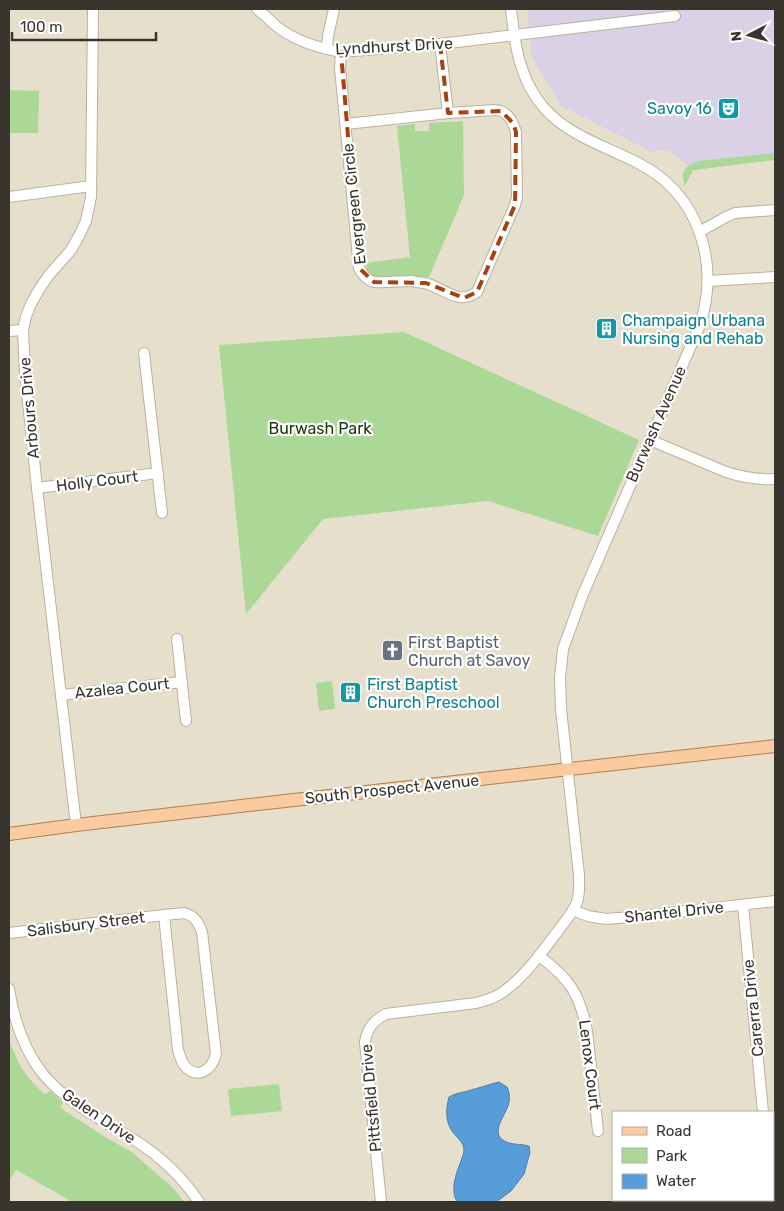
<svg xmlns="http://www.w3.org/2000/svg" width="784" height="1211" viewBox="0 0 784 1211" font-family="Rubik,sans-serif">
<style>
.commercial{fill:#dad1e6}
.green{fill:#abd797}
.water{fill:#579dd9;stroke:#4e7ea6}
.lines{fill:none;stroke-linecap:round;stroke-linejoin:round}
.minor-casing{stroke:#b8b29f;stroke-width:12}
.major-casing{stroke:#b47f4e;stroke-width:14}
.minor{stroke:#fff;stroke-width:10}
.major{stroke:#facaa0;stroke-width:12}
.marked{fill:none;stroke:#a64111;stroke-width:4;stroke-dasharray:10 6;stroke-linejoin:round}
.labels{text-anchor:middle;dominant-baseline:central;stroke-width:4.5;stroke-linejoin:round;paint-order:stroke}
.street-label{font-size:16px;fill:#38352e;stroke:#fff}
.culture-label{font-size:16px;fill:#0d838f;stroke:#fff;text-anchor:start}
.park-label{font-size:16px;fill:#183803;stroke:#fff}
.worship-label{font-size:16px;fill:#5b616d;stroke:#fff;text-anchor:start}
</style>
<rect width="100%" height="100%" fill="#e6dfcc"/>
<path class="commercial" d="M527,9H775V160L693,170L668,150L652,152L561,106L532,57Z"/>
<g class="green">
<path d="M9,90L39,91L38,133H9Z"/>
<path d="M463,121L464,195L429,277L375,278L367,274L366,263L410,257L397,126L415,124V131H429V123Z"/>
<path d="M775,153V160L693,170L685,186C679,171 685,165 700,161Z"/>
<path d="M404,332L639,440L598,536L488,501L323,519L246,614L219,345Z"/>
<path d="M332,681L335,709L319,711L316,683Z"/>
<path d="M9,1039C16,1061 27,1080 45,1094L50,1091L63,1103L60,1107L65,1111L105,1137L132,1152L174,1189L184,1202H73L16,1170L9,1181Z"/>
<path d="M279,1084L282,1111L231,1116L228,1089Z"/>
</g>
<path class="water" d="M499,1082L507,1087C510,1093 510,1100 508,1106C503,1119 488,1136 509,1143C516,1145 523,1144 529,1146L530,1152L524,1174L511,1191L496,1202H457C450,1189 456,1174 461,1161C462,1157 464,1154 464,1150C464,1142 456,1137 452,1131C445,1120 446,1109 449,1097C456,1093 460,1093 468,1091C478,1088 488,1085 499,1082Z"/>
<g class="lines">
<defs>
<g id="minor">
<path d="M257,9C263,14 269,19 275,25C293,40 318,48 341,52L440,44L675,16"/>
<path d="M440,44L448,113"/>
<path d="M327,49L328,36L334,9"/>
<path d="M341,52L340,68L359,268C362,274 367,280 374,282C383,283 402,281 412,281C418,283 423,282 428,284C446,290 459,305 477,292L515,205L517,197L516,132C513,121 508,111 495,110L448,113L346,124"/>
<path d="M9,197L91,186"/>
<path d="M699,232L726,217L735,213L775,210"/>
<path d="M708,281L775,277"/>
<path d="M9,331L23,330"/>
<path d="M144,353L162,513"/>
<path d="M650,440L726,472C742,477 758,480 775,479"/>
<path d="M37,488L158,473"/>
<path d="M177,639L186,721"/>
<path d="M61,695L182,682"/>
<path d="M76,825L37,488L25,373L23,330L26,316L32,302L40,288L49,275L71,250L80,234L86,221L91,197L93,9"/>
<path d="M743,905L763,1112"/>
<path d="M573,910L588,916L606,919L643,916L775,901"/>
<path d="M184,913C195,916 198,922 202,932L216,1054C212,1070 197,1081 184,1065C181,1061 180,1055 178,1050L164,915Z"/>
<path d="M9,933L164,915"/>
<path d="M539,956C569,978 580,994 587,1031L598,1131"/>
<path d="M9,989C14,1020 23,1049 43,1074C68,1104 104,1120 136,1141C161,1157 183,1178 199,1202"/>
<path d="M772,1200V1202"/>
<path d="M381,1202L365,1042C367,1028 374,1020 386,1014L476,1003C487,1000 498,997 507,989C527,973 543,951 558,931C565,921 573,913 577,902C580,894 579,883 579,875L561,709L560,678L563,649L583,594L700,325C720,262 699,194 638,163C605,146 569,136 544,108C519,79 515,45 511,9"/>
</g>
<path id="major" d="M9,834L76,825L276,802L775,746"/>
</defs>
<use href="#minor" class="minor-casing"/>
<use href="#major" class="major-casing"/>
<use href="#minor" class="minor"/>
<use href="#major" class="major"/>
</g>
<path class="marked" d="M440,44L448,113L501,111L513,123L516,132L515,205L477,292L464,298L426,283L374,282L359,268L341,52Z"/>
<defs>
<symbol id="theatre-square" viewBox="-11 -11 22 22"><rect x="-9" y="-9" width="18" height="18" rx="4" fill="#0f9aa8" stroke="#fff"/><path d="M-5-5.5Q0-4 5-5.5V0Q5 5 0 6Q-5 5-5 0ZM-3.3-2.5H-1v1.5H-3.3ZM1-2.5H3.3v1.5H1ZM-2.8 1Q0 5.5 2.8 1Z" fill="#fff"/></symbol>
<symbol id="building-square" viewBox="-11 -11 22 22"><rect x="-9" y="-9" width="18" height="18" rx="4" fill="#0f9aa8" stroke="#fff"/><path d="M-4-6H4V6H1V3H-1V6H-4ZM-2.5-4.3h1.7v1.8h-1.7ZM.8-4.3h1.7v1.8H.8ZM-2.5-1h1.7V.8h-1.7ZM.8-1h1.7V.8H.8Z" fill="#fff"/></symbol>
<symbol id="church-square" viewBox="-11 -11 22 22"><rect x="-9" y="-9" width="18" height="18" rx="4" fill="#6b7280" stroke="#fff"/><path d="M-1.2-6h2.4v3.5h3.3v2.4h-3.3V6h-2.4V-.1h-3.3v-2.4h3.3Z" fill="#fff"/></symbol>
</defs>
<g fill-rule="evenodd">
<use href="#theatre-square" x="716" y="96" width="25" height="25"/>
<use href="#building-square" x="594" y="316" width="25" height="25"/>
<use href="#church-square" x="380" y="638" width="25" height="25"/>
<use href="#building-square" x="338" y="680" width="25" height="25"/>
</g>
<g class="labels">
<g class="street-label">
<text transform="translate(394 46) rotate(-3)">Lyndhurst Drive</text>
<text transform="translate(354 204) rotate(-96)">Evergreen Circle</text>
<text transform="translate(29 408) rotate(-95)">Arbours Drive</text>
<text transform="translate(656 424) rotate(-66)">Burwash Avenue</text>
<text transform="translate(97 481) rotate(-7)">Holly Court</text>
<text transform="translate(122 688) rotate(-6)">Azalea Court</text>
<text transform="translate(392 789) rotate(-6)">South Prospect Avenue</text>
<text transform="translate(674 912) rotate(-6)">Shantel Drive</text>
<text transform="translate(86 924) rotate(-7)">Salisbury Street</text>
<text transform="translate(753 1008) rotate(-96)">Carerra Drive</text>
<text transform="translate(590 1065) rotate(83)">Lenox Court</text>
<text transform="translate(371 1098) rotate(-95)">Pittsfield Drive</text>
<text transform="translate(99 1116) rotate(34)">Galen Drive</text>
</g>
<g class="culture-label">
<text x="712" y="108" text-anchor="end">Savoy 16</text>
<text x="622" y="320">Champaign Urbana<tspan x="622" dy="18">Nursing and Rehab</tspan></text>
<text x="367" y="684">First Baptist<tspan x="367" dy="18">Church Preschool</tspan></text>
</g>
<g class="park-label">
<text x="320" y="428">Burwash Park</text>
</g>
<g class="worship-label">
<text x="408" y="642">First Baptist<tspan x="408" dy="18">Church at Savoy</tspan></text>
</g>
</g>
<rect width="784" height="1211" fill="none" stroke="#38352e" stroke-width="20"/>
<rect x="612" y="1111" width="162" height="90" fill="#ffffff" stroke="#afaeab"/>
<rect x="622" y="1127" width="25" height="8" fill="#facaa0" stroke="#afaeab"/>
<text x="656" y="1136" font-size="15" fill="#38352e">Road</text>
<rect x="622" y="1148" width="25" height="15" fill="#abd797" stroke="#afaeab"/>
<text x="656" y="1161" font-size="15" fill="#38352e">Park</text>
<rect x="622" y="1174" width="25" height="15" fill="#579dd9" stroke="#afaeab"/>
<text x="656" y="1186" font-size="15" fill="#38352e">Water</text>
<g transform="translate(749 35) rotate(264)" stroke="#ffffff" stroke-width="4" paint-order="stroke">
<path d="M0-4L9 19L0 12L-9 19Z" fill="#38352e"/>
<text y="-8" font-size="14" font-weight="bold" text-anchor="middle" fill="#38352e">N</text>
</g>
<path d="M12 32v8h144v-8" fill="none" stroke="#38352e" stroke-width="2.5"/>
<text x="20" y="32" font-size="15" fill="#38352e" stroke="#ffffff" stroke-width="4" paint-order="stroke">100 m</text>
</svg>
